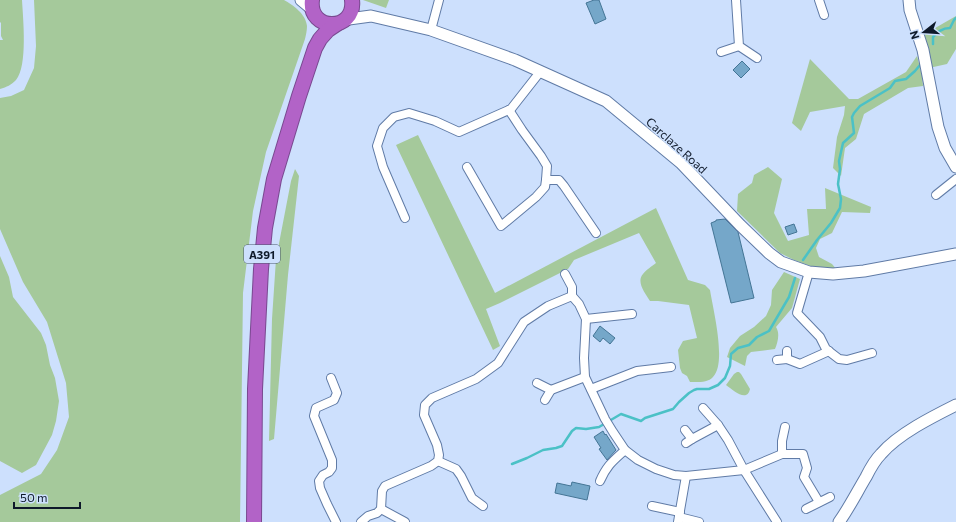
<svg xmlns="http://www.w3.org/2000/svg" width="956" height="522" viewBox="0 0 956 522" font-family="Commissioner,sans-serif">
<style>
.green{fill:#a5c99b}
.lines{fill:none;stroke-linecap:round;stroke-linejoin:round}
.stream{stroke:#4bc1c6;stroke-width:2.5}
.building{fill:#75a7c9;stroke:#447595}
.street-casing{stroke:#607ba6;stroke-width:10}
.secondary-casing{stroke:#607ba6;stroke-width:13}
.highway-casing{stroke:#794990;stroke-width:16}
.street{stroke:#fff;stroke-width:8}
.secondary{stroke:#fff;stroke-width:11}
.highway{stroke:#b263c7;stroke-width:14}
.labels{text-anchor:middle;dominant-baseline:central;stroke-width:3;stroke-linejoin:round;paint-order:stroke}
.shield{fill:#cde0fd;stroke:#475569;stroke-width:1}
.shield-label{font-size:11px;font-weight:bold;fill:#0e192a}
.street-label{font-size:12px;fill:#0e192a;stroke:#cde0fd}
</style>
<rect width="100%" height="100%" fill="#cde0fd"/>
<g class="green">
<path d="M0,0H22C23,18 28,66 16,80C11,85 7,87 0,89V40H3L1,36V23L0,22Z"/>
<path d="M34,0H284C293,5 306,14 307,26C307,30 306,35 305,39L266,152L253,211L243,293L240,522H0V495L41,474L57,450L69,417L66,383L47,322L23,282L0,229V98L11,96L24,90L34,68L36,46Z"/>
<path d="M363,0H389L386,8Z"/>
<path d="M956,16V49L947,64L929,68L923,35Z"/>
<path d="M917,56L922,75L923,86L908,88L864,114L856,139L845,148L841,176L833,168L837,137L844,115L845,106L810,112L801,131L792,123L810,59L849,99H858L906,72Z"/>
<path d="M418,135L495,293L656,208L688,280L705,285L710,290C713,309 727,363 713,377C708,383 697,382 690,382L687,376L682,373L680,368L678,350L683,341L697,338L689,305L658,301H650C645,293 636,282 643,274C646,270 652,266 656,263L639,233L574,260L568,269L500,303L486,309L500,346L493,350L396,145Z"/>
<path d="M768,167L782,179L774,213L788,241L809,235L807,209H826L825,188L871,207L870,213L842,212L832,233L820,239L816,248L819,257L832,264L837,270L816,268L794,260L780,253L737,211L738,194L752,183L754,175Z"/>
<path d="M295,169L299,176L288,275L274,439L269,441L272,319L276,259L291,181Z"/>
<path d="M0,256L9,277L13,297L41,333L46,345L50,365L55,378L59,401L56,421L52,435L36,465L22,473L0,461Z"/>
<path d="M784,272L800,279L792,308L776,327C780,333 778,342 775,349L751,352L747,356L745,366L727,357L730,348L740,336L754,327L766,316L771,305L772,290Z"/>
<path d="M737,372H739L741,374L750,389C747,403 733,390 726,385L734,374Z"/>
</g>
<g class="lines">
<g class="stream">
<path d="M933,44V37C938,32 942,28 950,28L954,20L956,18"/>
<path d="M803,260L817,240L831,223L840,208L841,199L838,184L840,169L839,161L843,143L854,133L852,117L854,113L860,106L890,88L895,81L906,79L915,71L920,65"/>
<path d="M512,464L527,458L543,450L556,448L562,446L572,431L576,428L586,429L599,427L621,414L641,421L645,418L673,409L679,402L689,393L694,390L697,389H709L718,385L725,378L730,366L731,354L738,348L749,345L757,337L769,331L789,297L795,278"/>
</g>
</g>
<g class="building">
<path d="M594,0H599L606,19L595,24L586,3Z"/>
<path d="M742,61L750,69L741,78L733,70Z"/>
<path d="M725,219L738,232L754,298L731,303L711,223L716,221V220Z"/>
<path d="M794,224L797,232L788,235L785,227Z"/>
<path d="M600,326L615,338L610,344L603,338L600,342L593,336Z"/>
<path d="M603,431L605,435L606,434L616,450L607,460L599,449L601,448L594,437Z"/>
<path d="M572,482L590,486L587,500L555,493L557,483L571,486Z"/>
</g>
<g class="lines">
<defs>
<g id="street">
<path d="M736,0L739,46L757,58"/>
<path d="M819,0L824,15"/>
<path d="M431,30L439,0"/>
<path d="M721,52L739,46"/>
<path d="M467,167L501,226L536,197L545,187L546,180L547,166L541,156L522,130L509,110"/>
<path d="M546,180H559L564,186L596,233"/>
<path d="M936,195L956,179"/>
<path d="M405,218L383,167L377,146L383,128L394,117L409,113L435,121L459,132L511,109L540,72"/>
<path d="M809,272L797,313L820,337L826,349L839,359L847,360L872,353"/>
<path d="M565,274L572,287V296L579,304L586,319L584,358L585,377L605,419L613,432L625,450L638,460L656,469L674,475L686,476L744,470L782,454H803L807,468L804,477L819,502"/>
<path d="M586,319L632,314"/>
<path d="M787,359L800,364L829,351"/>
<path d="M777,360L787,359V351"/>
<path d="M331,378L337,393L334,400L316,408L314,416L332,460V468L329,472L323,475L319,481L320,488L327,504L336,522"/>
<path d="M537,383L551,390L545,400"/>
<path d="M591,389L637,371L671,367"/>
<path d="M551,390L585,377"/>
<path d="M703,408L718,425L728,440L744,470L777,522"/>
<path d="M685,430L692,439"/>
<path d="M686,443L692,439L718,425"/>
<path d="M782,454V441L785,427"/>
<path d="M438,461L456,469L461,476L472,498L483,506"/>
<path d="M600,481C607,465 613,461 625,450"/>
<path d="M652,506L680,512"/>
<path d="M381,509L405,522"/>
<path d="M806,509L830,497"/>
<path d="M679,517L699,522"/>
<path d="M361,522L368,516L377,513L381,509L382,491L385,486L431,466L438,461L439,455L437,445L424,415L425,405L432,398L476,379L498,363L524,322L548,306L572,296"/>
<path d="M678,522L686,476"/>
</g>
<g id="secondary">
<path d="M301,0L313,10"/>
<path d="M909,0L910,10L923,50L938,127L945,148L956,167"/>
<path d="M343,21L349,19L371,16L431,30L515,60L606,101L681,163L740,225L769,253L781,262L809,272L833,274L864,271L956,254"/>
<path d="M839,522C849,508 857,492 866,477C870,469 875,460 881,454C898,434 932,417 956,405"/>
</g>
<g id="highway">
<path d="M312,0C308,32 356,32 352,0"/>
<path d="M254,522L255,389L261,269L265,228L274,179L299,96L315,48L320,39L328,30L337,24"/>
</g>
</defs>
<use href="#street" class="street-casing"/>
<use href="#secondary" class="secondary-casing"/>
<use href="#highway" class="highway-casing"/>
<use href="#street" class="street"/>
<use href="#secondary" class="secondary"/>
<use href="#highway" class="highway"/>
</g>
<g class="labels">
<rect class="shield" x="244" y="245" width="36" height="18" rx="3"/>
<g class="shield-label">
<text x="262" y="254">A391</text>
</g>
<g class="street-label">
<text transform="translate(677 145) rotate(42)">Carclaze Road</text>
</g>
</g>
<g transform="translate(924 32) rotate(253)" stroke="#cde0fd" stroke-width="3" paint-order="stroke">
<path d="M0-3L7 15L0 10L-7 15Z" fill="#0e192a"/>
<text y="-6" font-size="11" font-weight="bold" text-anchor="middle" fill="#0e192a">N</text>
</g>
<path d="M14 502v6h66v-6" fill="none" stroke="#0e192a" stroke-width="2"/>
<text x="20" y="502" font-size="12" fill="#0e192a" stroke="#cde0fd" stroke-width="3" paint-order="stroke">50 m</text>
</svg>
